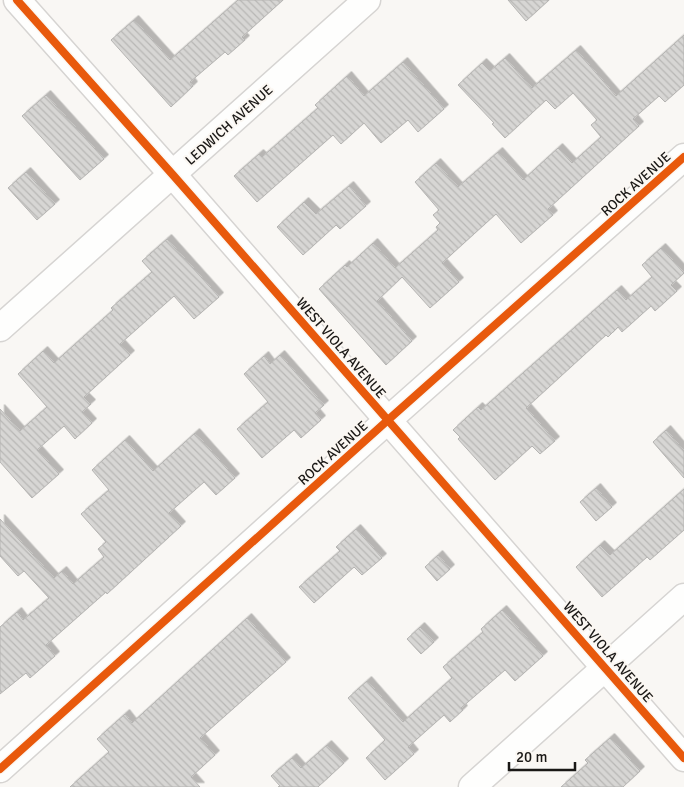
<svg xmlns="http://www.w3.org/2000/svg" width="684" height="787" viewBox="0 0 684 787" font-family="Signika,sans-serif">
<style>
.building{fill:url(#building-back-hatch);stroke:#b5b4b2;filter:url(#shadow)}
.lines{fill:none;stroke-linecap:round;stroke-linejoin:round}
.street-casing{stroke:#d6d4d2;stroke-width:29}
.street{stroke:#fefefd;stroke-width:26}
.cycleway-casing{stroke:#fbf7f2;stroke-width:11}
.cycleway{stroke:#e8590c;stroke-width:8}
.labels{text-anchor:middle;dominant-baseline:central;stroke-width:4;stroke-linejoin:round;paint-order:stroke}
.street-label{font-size:14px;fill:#1a1816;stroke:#fbf7f2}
</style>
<defs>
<pattern id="building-back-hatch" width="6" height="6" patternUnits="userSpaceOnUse" patternTransform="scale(1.25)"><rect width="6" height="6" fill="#d7d6d4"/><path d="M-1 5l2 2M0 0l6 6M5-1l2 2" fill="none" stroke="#b8b7b5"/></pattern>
<filter id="shadow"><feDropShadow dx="4.5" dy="-4.5" stdDeviation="0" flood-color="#0004"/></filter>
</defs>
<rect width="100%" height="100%" fill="#f9f7f4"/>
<g class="building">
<path d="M238,0H283L242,37L245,40L228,55L225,52L190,82L193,86L171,107L111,40L134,20L170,60Z"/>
<path d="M508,0H549L526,21Z"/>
<path d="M684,35V85L665,102L659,96L633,119L639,126L548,209L553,215L521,243L496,214L442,263L459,282L430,308L402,277L377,301L412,341L386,365L319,289L345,265L347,267L373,243L395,268L438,230L436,227L440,223L433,215L439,210L415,182L436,163L458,187L498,152L523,180L558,148L572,163L601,137L591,125L597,120L573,93L555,109L546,100L505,138L492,124L494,123L458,85L482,63L490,71L505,58L532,88L576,50L616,96Z"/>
<path d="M403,62L444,109L418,132L408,120L381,143L364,123L341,144L333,135L257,202L234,176L259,154L262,157L318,108L315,105L347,76L364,96Z"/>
<path d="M46,95L104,159L80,180L22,116Z"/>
<path d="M26,172L55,204L37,220L8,188Z"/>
<path d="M349,186L366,206L340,229L336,225L303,255L277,227L304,202L316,214Z"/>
<path d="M167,239L219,297L194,319L174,296L120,344L130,355L84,397L91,404L82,412L92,423L75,439L64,426L37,450L59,474L32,498L0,462V409L20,431L47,407L18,374L43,351L54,363L113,310L111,308L152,272L142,261Z"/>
<path d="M661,248L684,273L671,285L677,291L655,311L651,306L622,332L618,327L608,337L606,335L526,408L555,441L540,454L532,446L495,480L458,439L460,437L453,430L478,407L481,410L617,290L626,300L652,277L642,265Z"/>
<path d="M280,355L324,405L315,413L321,420L301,438L294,430L262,458L237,429L268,402L244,374L264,356L270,364Z"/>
<path d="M666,430L684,451V478L653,442Z"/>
<path d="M195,433L235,478L216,495L204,482L169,513L181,526L107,594L106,592L46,645L55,656L30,678L26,673L0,694V627L17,612L23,620L49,598L24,571L18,576L0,556V519L54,578L62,571L73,584L104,557L98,549L106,542L81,514L109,490L92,470L125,440L153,471Z"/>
<path d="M596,488L612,507L596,521L580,502Z"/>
<path d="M684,489V530L650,560L647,557L602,597L576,567L600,545L610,555Z"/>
<path d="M356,529L382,558L362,575L354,567L314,603L299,587L340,551L336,547Z"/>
<path d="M438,555L450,569L437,581L425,567Z"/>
<path d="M502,610L543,656L515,681L505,670L461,708L463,710L450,722L444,715L408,747L414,754L385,780L366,758L385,740L348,698L367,681L403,722L452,678L443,667L483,632L481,629Z"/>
<path d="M247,618L286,662L200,738L215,755L191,777L200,787H70L109,752L97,739L125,714L132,723Z"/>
<path d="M420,627L434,642L421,654L407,639Z"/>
<path d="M610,738L640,771L623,787H561L588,763L585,760Z"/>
<path d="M327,745L344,763L318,787H278L280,786L271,776L292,758L301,768Z"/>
</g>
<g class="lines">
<defs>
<g id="street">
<path d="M17,0L173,175L684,758"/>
<path d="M0,328L367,0"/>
<path d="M0,769L388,420L684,157"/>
<path d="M472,787L684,597"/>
</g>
</defs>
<use href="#street" class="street-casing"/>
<use href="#street" class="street"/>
<defs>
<g id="cycleway">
<path d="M17,0L173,175L684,758"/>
<path d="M0,769L388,420L684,157"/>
</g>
</defs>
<use href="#cycleway" class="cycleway-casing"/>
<use href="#cycleway" class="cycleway"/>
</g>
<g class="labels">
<g class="street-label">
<text transform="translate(229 125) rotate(-42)">LEDWICH AVENUE</text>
<text transform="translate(636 184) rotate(-42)">ROCK AVENUE</text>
<text transform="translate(341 348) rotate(49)">WEST VIOLA AVENUE</text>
<text transform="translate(333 453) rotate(-42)">ROCK AVENUE</text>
<text transform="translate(608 652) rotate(49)">WEST VIOLA AVENUE</text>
</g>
</g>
<path d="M509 762v8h66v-8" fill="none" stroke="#1a1816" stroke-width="2.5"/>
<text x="516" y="762" font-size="15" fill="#1a1816" stroke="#fbf7f2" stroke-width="4" paint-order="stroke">20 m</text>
</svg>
